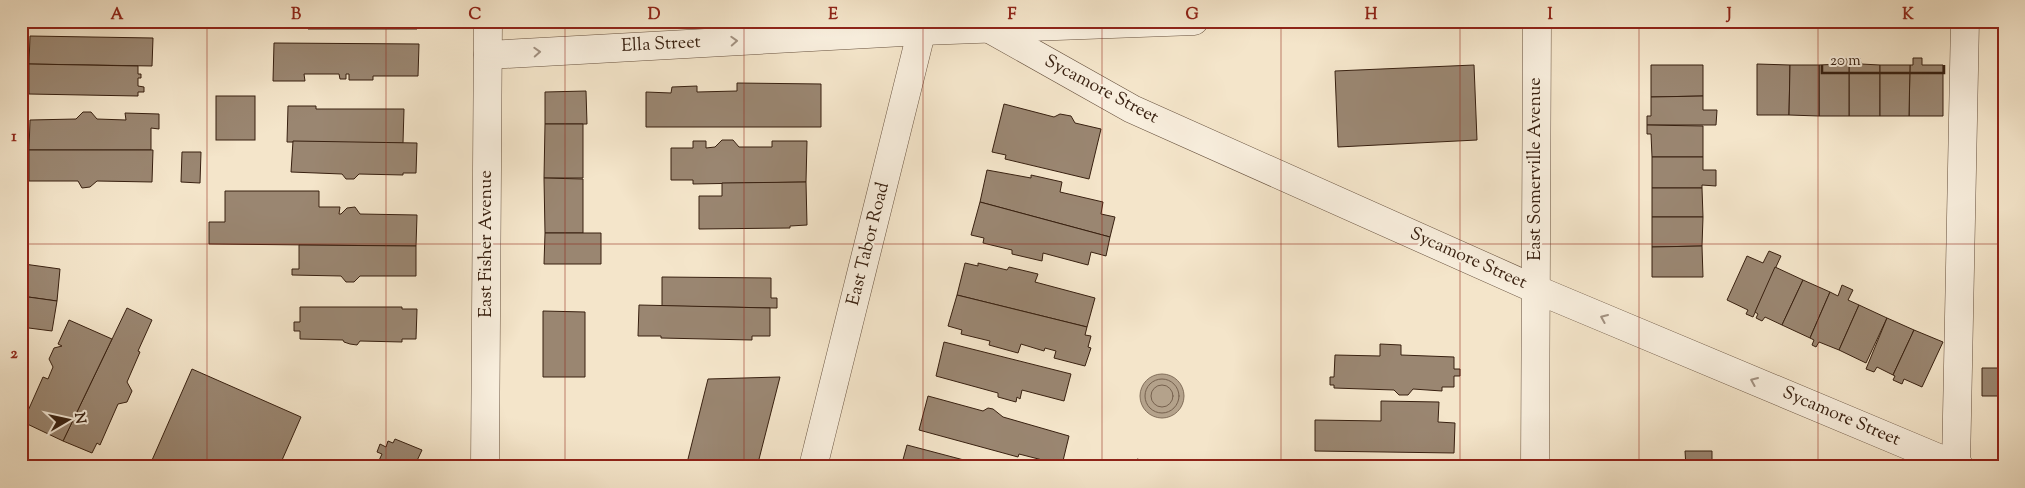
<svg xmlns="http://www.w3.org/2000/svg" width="2025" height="488" viewBox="0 0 2025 488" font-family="'Sorts Mill Goudy',serif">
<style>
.water{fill:#b4a28b;stroke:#826e5a}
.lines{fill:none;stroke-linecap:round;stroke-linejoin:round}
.shore{stroke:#76614e;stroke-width:1}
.building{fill:#9a8671;stroke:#382010}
.minor-casing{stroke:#67513e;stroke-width:29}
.minor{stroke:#f8eedd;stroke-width:28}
.oneway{stroke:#a29181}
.grid{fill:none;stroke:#8f2418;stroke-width:1;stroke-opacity:0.55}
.labels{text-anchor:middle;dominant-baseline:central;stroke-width:4.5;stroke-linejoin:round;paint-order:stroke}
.street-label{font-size:18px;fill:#382010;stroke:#f8eedd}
.neatline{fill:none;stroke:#8f2418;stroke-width:2}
.grid-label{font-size:16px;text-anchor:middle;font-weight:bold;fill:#8f2418}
</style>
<rect width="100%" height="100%" fill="#f4e5ca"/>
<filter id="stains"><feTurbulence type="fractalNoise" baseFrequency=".004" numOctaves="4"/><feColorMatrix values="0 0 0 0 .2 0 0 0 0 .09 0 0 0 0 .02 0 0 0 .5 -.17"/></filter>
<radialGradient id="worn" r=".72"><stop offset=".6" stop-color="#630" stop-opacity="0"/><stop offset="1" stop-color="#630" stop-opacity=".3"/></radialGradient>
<circle class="water" cx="1162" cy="396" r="22"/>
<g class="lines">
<g class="shore">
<circle cx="1162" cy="396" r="17"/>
<circle cx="1162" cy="396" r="11"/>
</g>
</g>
<g class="building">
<path d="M303,21H417V29H308V27H303Z"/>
<path d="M30,36L153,38L152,66L29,64Z"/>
<path d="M274,43L419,44L418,76H373V80H349V74H346V79H340L339,74H304L305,81H273Z"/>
<path d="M1853,58H1860L1861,64L1880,65V116H1849V64L1853,65Z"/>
<path d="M1913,58H1922V65H1943V116H1909L1910,65H1913Z"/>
<path d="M1840,59H1849V116H1819V65L1841,64Z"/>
<path d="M29,64L138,66V74H141V78H138V86L144,87V92H138V96L29,94Z"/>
<path d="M1757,64L1790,65L1789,115H1757Z"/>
<path d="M1474,65L1477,140L1338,147L1335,71Z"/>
<path d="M1651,65H1703V96L1651,97Z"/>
<path d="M1790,65H1819V116L1789,115Z"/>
<path d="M1880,65H1910L1909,116H1880Z"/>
<path d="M737,83L821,84V127H646V92L671,93L672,87L697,86V92L737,91Z"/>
<path d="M586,91L587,124H545V92Z"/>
<rect x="216" y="96" width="39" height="44"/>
<path d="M1703,96V110H1717L1716,125H1647V116H1651V97Z"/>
<path d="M1004,104L1054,117L1060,114L1071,116L1075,123L1101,129L1089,179L1005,159L1006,155L992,152Z"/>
<path d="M288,106H316V109H404L403,143L287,142Z"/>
<path d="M83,112H91L97,119L126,120L125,113L159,114V129L151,128V150H29L30,120L76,119Z"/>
<path d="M545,124H583V178H544Z"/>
<path d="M1647,125L1703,126V157H1652L1651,134H1647Z"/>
<path d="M722,140H733L739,147H772V141H807L806,182L693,184V180H671V148H693V141H706V148L715,147Z"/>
<path d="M293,141L417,143L416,173H403V175L359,174L354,179H346L342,174L291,172Z"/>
<path d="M29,150H153L152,182L97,181L90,187L82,188L78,181H29Z"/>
<path d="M182,152H201L200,183L181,182Z"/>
<path d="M1652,157H1703V170H1716V186L1702,185V188H1652Z"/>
<path d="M987,170L1031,178V175L1062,182L1060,192L1103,202L1101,214L1115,217L1110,237L980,202Z"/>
<path d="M544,178L583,179V233H545Z"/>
<path d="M806,182L807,225L790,226V228L699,229V196H722V183Z"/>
<path d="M1652,188H1702L1703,217H1652Z"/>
<path d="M225,191H319V207H340L339,214H341L347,208L355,207L360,214L417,215L416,246L209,244V222H225Z"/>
<path d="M980,202L1110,237L1106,256L1091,252L1088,265L1043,253L1042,261L1012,254V250L983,243L984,238L971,235Z"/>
<path d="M1652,217H1703L1702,246L1652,247Z"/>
<path d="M545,233H601V264H544Z"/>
<path d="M299,245L416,246V276H360L354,282H346L341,276L292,275V269H299Z"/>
<path d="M1702,246L1703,277H1652V247Z"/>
<path d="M1769,251L1781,256L1753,317L1746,314L1748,310L1727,300L1747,256L1763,263Z"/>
<path d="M965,263L978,266V263L1007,270L1009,267L1038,274L1035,282L1095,298L1087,327L957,295Z"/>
<path d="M24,264L60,269L57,301L21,296Z"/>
<path d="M1775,267L1803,280L1782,325L1765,317L1762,321L1756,318L1758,314L1755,312Z"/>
<path d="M662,277L771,278V298H777V308L662,306Z"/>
<path d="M1803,280L1830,292L1810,338L1782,325Z"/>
<path d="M1842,285L1853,290L1848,300L1859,305L1839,350L1819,342L1816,347L1812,345L1814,340L1810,338L1830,292L1838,296Z"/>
<path d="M957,295L1087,327L1085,335L1091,336L1088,347L1091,348L1085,366L1054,358L1056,351L1045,348L1044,351L1021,344L1018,353L989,345L990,341L961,334L962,330L948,326Z"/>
<path d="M21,296L57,301L52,331L21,327Z"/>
<path d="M639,305L770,308V336H752V340L661,338V336H638Z"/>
<path d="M1859,305L1887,318L1866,363L1839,350Z"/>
<path d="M300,307H402V309H417L416,339H402V342L360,341L357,345L350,344L344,342L343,340L300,339V331H294V322H300Z"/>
<path d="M127,308L152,320L138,351L140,352L127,382L132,391L127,402L118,404L100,445L97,443L92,453L63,441Z"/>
<path d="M543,311L585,312V377H543Z"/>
<path d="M1887,318L1914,330L1893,375L1877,367L1874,372L1866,369Z"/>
<path d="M69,320L112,339L63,441L23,422L43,377L48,379L53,367L49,359L54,348L62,346L58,344Z"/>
<path d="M1914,330L1943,342L1922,387L1904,379L1902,384L1893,380L1895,376L1893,375Z"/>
<path d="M944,342L1071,374L1064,401L1022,390L1020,399L1017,397L1016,402L998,397V393L936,376Z"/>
<path d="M1380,344L1401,345V355L1454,357V369H1460V376H1454V387H1442V391L1413,389L1408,395H1399L1394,390L1334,388V385H1330V377H1334L1335,355L1380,356Z"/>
<path d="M1982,368H2004V398L2003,396H1982Z"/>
<path d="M192,369L301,417L279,467H149Z"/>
<path d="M780,377L757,467H686L708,379Z"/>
<path d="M928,396L983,411L988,408L993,409L1003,417L1069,436L1062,465L1019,454L1018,457L919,430Z"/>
<rect x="2003" y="398" width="1" height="32"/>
<path d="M1381,401L1439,402L1438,422L1455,423L1454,453L1315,451V420L1381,421Z"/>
<path d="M395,439L422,450L414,467H376L382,454L377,452L380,444L386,447L388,441L393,443Z"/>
<path d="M907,445L979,464V467H901Z"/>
<path d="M1685,451H1712V467H1686Z"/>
<path d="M1137,459L1167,467H1135Z"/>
</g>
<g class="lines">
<defs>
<g id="minor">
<path d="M988,28L1132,109L1535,289L1960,467"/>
<path d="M488,55L922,31L1194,21"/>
<path d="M1956,465L1965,21"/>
<path d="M485,467L488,21"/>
<path d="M813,467L924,21"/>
<path d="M1535,467L1537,21"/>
</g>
</defs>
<use href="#minor" class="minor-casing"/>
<use href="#minor" class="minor"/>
</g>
<defs><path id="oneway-chevron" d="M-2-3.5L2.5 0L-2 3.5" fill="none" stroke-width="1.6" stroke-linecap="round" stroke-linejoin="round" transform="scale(1.25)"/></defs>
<g class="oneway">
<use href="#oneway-chevron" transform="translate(734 41) rotate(-3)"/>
<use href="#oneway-chevron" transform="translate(537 52) rotate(-3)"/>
<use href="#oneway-chevron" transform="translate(1604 318) rotate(-157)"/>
<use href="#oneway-chevron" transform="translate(1754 381) rotate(-157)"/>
</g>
<path class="grid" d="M207,21V467M386,21V467M565,21V467M744,21V467M923,21V467M1102,21V467M1281,21V467M1460,21V467M1639,21V467M1818,21V467M21,244H2004"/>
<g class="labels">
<g class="street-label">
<text transform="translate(661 45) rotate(-3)">Ella Street</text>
<text transform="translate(1101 90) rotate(28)">Sycamore Street</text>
<text transform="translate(1536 169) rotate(-90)">East Somerville Avenue</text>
<text transform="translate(487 244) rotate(-90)">East Fisher Avenue</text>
<text transform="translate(869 244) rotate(-76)">East Tabor Road</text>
<text transform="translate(1468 259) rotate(24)">Sycamore Street</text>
<text transform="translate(1841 417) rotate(23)">Sycamore Street</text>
</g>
</g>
<rect width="2025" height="488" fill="none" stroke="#f4e5ca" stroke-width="55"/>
<g transform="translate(68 420) rotate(81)" stroke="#f8eedd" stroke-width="4" paint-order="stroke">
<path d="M0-4L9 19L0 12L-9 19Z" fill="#382010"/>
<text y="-8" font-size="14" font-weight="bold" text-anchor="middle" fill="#382010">N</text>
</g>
<path d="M1822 65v8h122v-8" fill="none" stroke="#382010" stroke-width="2.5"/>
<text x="1830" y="65" font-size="15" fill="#382010" stroke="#f8eedd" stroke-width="4" paint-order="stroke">20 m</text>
<rect x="28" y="28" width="1970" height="432" class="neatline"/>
<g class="grid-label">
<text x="117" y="19">A</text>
<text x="296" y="19">B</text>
<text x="475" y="19">C</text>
<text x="654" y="19">D</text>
<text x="833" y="19">E</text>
<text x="1012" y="19">F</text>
<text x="1192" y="19">G</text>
<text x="1371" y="19">H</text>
<text x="1550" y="19">I</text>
<text x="1729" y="19">J</text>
<text x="1908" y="19">K</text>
<text x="14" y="141">1</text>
<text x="14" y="358">2</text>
</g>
<rect width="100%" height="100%" filter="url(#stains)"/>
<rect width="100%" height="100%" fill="url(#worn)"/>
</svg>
